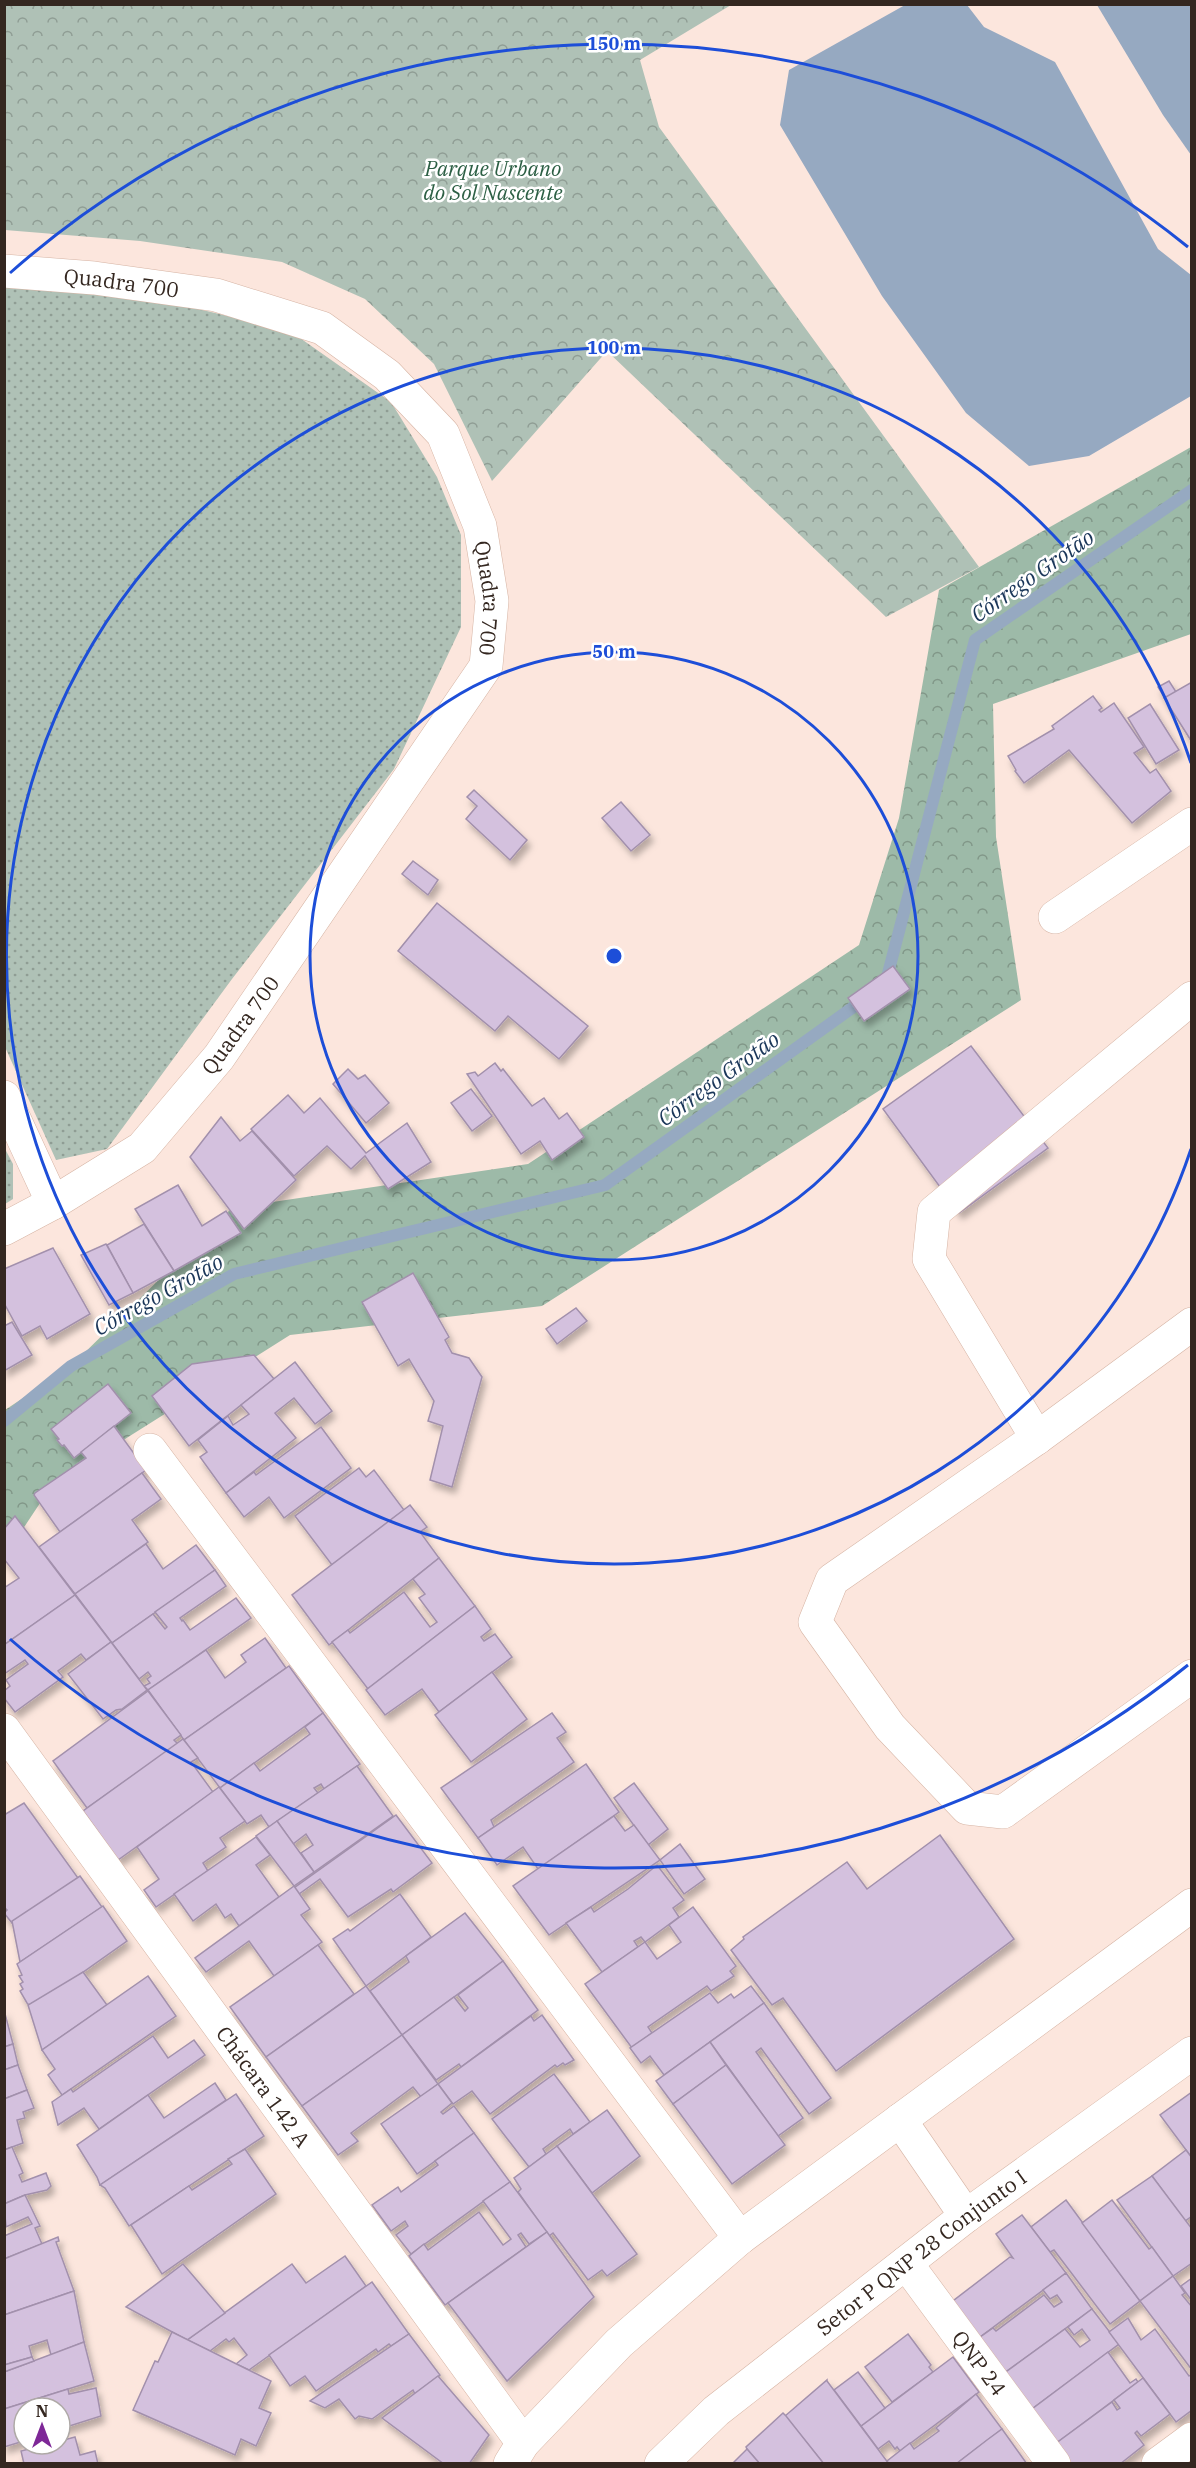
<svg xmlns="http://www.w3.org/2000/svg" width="1196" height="2468" viewBox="0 0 1196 2468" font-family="'IBM Plex Serif',serif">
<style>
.grass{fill:url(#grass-dots)}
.forest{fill:url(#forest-crowns)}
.park{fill:url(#park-crowns)}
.water{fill:#96a9c1}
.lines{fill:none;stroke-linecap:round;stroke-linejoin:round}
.stream{stroke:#96a9c1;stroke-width:12}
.building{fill:#d4c1de;stroke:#a290ac;stroke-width:1.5;filter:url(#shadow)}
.minor-casing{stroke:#d6b4a4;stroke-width:34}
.minor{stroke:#fff;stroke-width:33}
.ring{fill:none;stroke:#1d4ed8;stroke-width:3}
.labels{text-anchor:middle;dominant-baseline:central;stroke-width:5;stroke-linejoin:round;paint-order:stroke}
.park-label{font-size:21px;font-style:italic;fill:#2c5f44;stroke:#fff}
.street-label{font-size:21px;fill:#342720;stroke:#fff}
.water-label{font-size:22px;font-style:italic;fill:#1a3659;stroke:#fff}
.centre{fill:#1d4ed8;stroke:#fff;stroke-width:3}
.ring-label{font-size:18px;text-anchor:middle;font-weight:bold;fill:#1d4ed8;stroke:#fff;stroke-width:5;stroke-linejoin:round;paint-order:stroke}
</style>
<defs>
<pattern id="grass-dots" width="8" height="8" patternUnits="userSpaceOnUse" patternTransform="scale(1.5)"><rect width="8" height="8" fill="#afc1b6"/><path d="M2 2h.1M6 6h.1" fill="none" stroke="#8f9d94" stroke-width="1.8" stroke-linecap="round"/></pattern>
<pattern id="forest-crowns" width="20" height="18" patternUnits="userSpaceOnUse" patternTransform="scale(1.5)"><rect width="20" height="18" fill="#9dbaa8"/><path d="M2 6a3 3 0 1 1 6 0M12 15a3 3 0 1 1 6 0" fill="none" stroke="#819788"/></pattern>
<pattern id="park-crowns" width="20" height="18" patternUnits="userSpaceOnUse" patternTransform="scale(1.5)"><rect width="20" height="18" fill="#afc1b6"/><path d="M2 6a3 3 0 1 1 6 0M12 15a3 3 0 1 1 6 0" fill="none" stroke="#8f9d94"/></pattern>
<filter id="shadow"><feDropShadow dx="3.5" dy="6" stdDeviation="3" flood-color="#0004"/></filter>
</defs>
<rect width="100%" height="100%" fill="#fce6dd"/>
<g class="grass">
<path d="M4,284L127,292L290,331L391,402L437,477L461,535V627L394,769L232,979L107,1149L56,1160L5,1047Z"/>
<path d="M4,1147L13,1164V1199L5,1204Z"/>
</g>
<path class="forest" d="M1191,447V634L993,704L996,837L1021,1000L542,1306L290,1335L52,1485L5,1556V1410L71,1366L232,1208L528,1164L859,945L899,818L939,590Z"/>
<path class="park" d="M4,5H731L640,60L659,127L979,567L886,617L607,351L492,481L434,364L365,299L282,262L140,241L5,230Z"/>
<g class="water">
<path d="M905,5H967L984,27L1055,62L1158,249L1191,275V396L1089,456L1029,466L966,413L882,296L780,125L789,70Z"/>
<path d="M1097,5H1191V155L1163,115Z"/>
</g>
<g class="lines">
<g class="stream">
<path d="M885,985L975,640L1192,490"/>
<path d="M4,1421L71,1366L234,1274L605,1185L866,998"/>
</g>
</g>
<g class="building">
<path d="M1169,681L1176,692L1192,683V742L1158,687Z"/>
<path d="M1192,682V742L1164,698Z"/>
<path d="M1093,696L1102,708L1099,710L1101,712L1114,703L1144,747L1134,753L1150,773L1156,769L1171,791L1132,823L1069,750L1024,783L1015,771L1016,770L1008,756L1054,729L1052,726Z"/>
<path d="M1150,704L1179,750L1156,764L1128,718Z"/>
<path d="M474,790L527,840L510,860L466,819L477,806L467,797Z"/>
<path d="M621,802L650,835L631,851L602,818Z"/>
<path d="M413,861L438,880L428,895L402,874Z"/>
<path d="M437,903L588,1026L559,1059L508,1016L495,1031L398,951Z"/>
<path d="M893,966L910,989L864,1021L848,998Z"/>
<path d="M971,1046L1048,1148L959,1213L883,1109Z"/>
<path d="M495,1063L501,1071L503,1069L532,1106L544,1098L559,1119L567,1113L584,1137L552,1160L540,1141L521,1154L467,1074L475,1072L478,1076Z"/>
<path d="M348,1069L358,1079L365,1075L389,1103L366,1123L333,1084Z"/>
<path d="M471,1089L492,1116L472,1131L451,1103Z"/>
<path d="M288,1095L304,1113L320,1098L366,1153L407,1123L431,1162L388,1189L365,1156L351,1169L327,1146L294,1176L251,1129Z"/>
<path d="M221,1117L240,1141L252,1131L296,1180L244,1229L190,1157Z"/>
<path d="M178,1185L202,1226L226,1211L241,1233L174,1271L135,1209Z"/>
<path d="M144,1224L174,1271L133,1293L107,1245Z"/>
<path d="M106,1244L133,1293L109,1305L81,1255Z"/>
<path d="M53,1248L90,1314L47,1339L40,1326L22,1336L4,1303V1269Z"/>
<path d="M413,1273L449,1337L445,1340L452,1353L469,1358L482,1377L452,1487L430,1480L443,1426L428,1421L434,1401L409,1359L398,1366L362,1302Z"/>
<path d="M576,1308L587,1321L557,1344L546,1329Z"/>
<path d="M12,1322L32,1355L4,1371V1326Z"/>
<path d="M254,1355L274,1379L189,1446L152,1396L192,1364Z"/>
<path d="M295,1362L332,1411L315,1424L294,1398L275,1413L296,1438L226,1493L200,1457L207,1452L198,1440L228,1416L233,1425L249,1414L241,1405Z"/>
<path d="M108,1384L131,1413L74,1458L64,1445L62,1446L57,1440L59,1439L51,1429Z"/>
<path d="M114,1426L146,1470L60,1532L34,1495L35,1493L86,1458L81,1452Z"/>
<path d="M321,1427L351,1468L284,1518L269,1497L244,1517L226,1493L254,1472L256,1475Z"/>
<path d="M359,1468L366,1477L374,1470L404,1510L332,1565L295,1516Z"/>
<path d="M142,1473L161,1499L132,1520L148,1542L75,1594L39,1547Z"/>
<path d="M410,1505L427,1527L420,1532L439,1558L329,1645L292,1595Z"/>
<path d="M15,1516L75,1595L4,1645V1588L19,1578L4,1559V1529Z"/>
<path d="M146,1544L163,1569L196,1545L215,1570L112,1643L75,1594Z"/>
<path d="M439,1558L475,1606L368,1689L332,1642L348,1630L350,1633L404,1592L430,1627L437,1622L419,1598L425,1594L413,1579Z"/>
<path d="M215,1570L226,1586L180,1618L182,1621L183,1620L190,1630L236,1598L251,1618L148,1690L144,1686L150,1683L147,1679L151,1676L148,1672L139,1679L112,1643L153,1614L165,1629L167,1627L155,1612Z"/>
<path d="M75,1595L111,1642L86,1660L81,1654L58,1671L63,1677L15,1712L4,1698V1691L10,1686L6,1680L28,1664L25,1660L4,1674V1645Z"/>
<path d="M475,1606L491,1629L481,1637L484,1641L495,1634L512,1657L439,1712L422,1689L385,1715L366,1690Z"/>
<path d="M265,1638L286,1668L184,1740L148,1690L206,1650L225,1678L246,1662L241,1655Z"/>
<path d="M111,1642L147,1690L122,1709L116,1710L103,1719L68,1674Z"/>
<path d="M289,1666L323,1713L220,1788L184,1740Z"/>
<path d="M492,1672L527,1719L471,1762L435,1715Z"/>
<path d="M148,1691L181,1735L174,1740L178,1744L87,1808L53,1761Z"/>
<path d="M323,1713L360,1764L324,1789L321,1784L314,1788L318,1793L269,1827L261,1815L247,1824L220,1788L254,1763L260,1771L310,1734L305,1727Z"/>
<path d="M552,1713L566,1732L557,1738L574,1762L491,1820L494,1827L478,1838L441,1788Z"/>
<path d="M183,1739L198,1758L191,1762L213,1792L118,1860L83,1811Z"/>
<path d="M586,1764L619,1812L538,1869L523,1847L497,1865L478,1838Z"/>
<path d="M357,1766L393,1816L314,1872L301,1853L313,1845L306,1834L293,1844L277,1821Z"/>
<path d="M634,1783L668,1829L648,1845L614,1798Z"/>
<path d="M219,1787L245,1821L220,1838L226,1847L203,1863L208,1871L156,1907L144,1890L159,1879L137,1847Z"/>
<path d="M24,1803L78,1878L12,1923L4,1913L7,1910L4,1907V1815Z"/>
<path d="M396,1815L432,1863L393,1892L391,1889L348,1917L320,1879L299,1894L294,1888Z"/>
<path d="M614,1816L625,1831L634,1825L660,1860L549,1935L513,1886Z"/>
<path d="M277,1821L314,1872L294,1886L256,1836Z"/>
<path d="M940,1835L1014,1939L836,2071L783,1998L772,2005L731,1950L744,1939L743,1937L847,1862L867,1889Z"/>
<path d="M256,1837L270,1855L256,1865L279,1897L239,1926L231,1914L225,1918L216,1904L193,1921L174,1894Z"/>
<path d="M680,1844L705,1879L684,1894L660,1860Z"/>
<path d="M657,1865L684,1900L673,1908L679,1917L645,1942L641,1937L634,1941L638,1947L602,1972L566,1923L591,1907L594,1912L628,1889Z"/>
<path d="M80,1876L102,1907L20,1962L12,1921Z"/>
<path d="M294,1886L310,1909L301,1915L322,1942L274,1976L249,1941L206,1972L195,1958Z"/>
<path d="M400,1894L431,1937L366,1986L333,1939L348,1929L350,1931Z"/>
<path d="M103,1906L127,1941L62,1987L29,2005L27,2003L20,1991L23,1989L20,1984L23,1982L19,1976L22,1975L17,1964Z"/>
<path d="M693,1907L736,1966L730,1971L734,1976L711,1991L707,1986L648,2027L652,2033L632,2048L585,1984L645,1942L657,1959L681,1942L669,1925Z"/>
<path d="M465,1913L503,1961L402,2035L370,1991L409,1962L406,1956Z"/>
<path d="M318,1945L354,1994L266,2057L230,2007Z"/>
<path d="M503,1961L538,2010L461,2067L459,2064L436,2080L402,2035L454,1997L465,2011L468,2008L458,1995Z"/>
<path d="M83,1972L107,2005L42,2050L28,2005Z"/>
<path d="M148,1976L176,2016L62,2095L48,2075L55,2069L42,2050Z"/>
<path d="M366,1986L402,2035L302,2106L266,2057Z"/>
<path d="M751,1986L764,2003L664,2075L650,2056L641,2063L630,2048L710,1993L718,2003L731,1994L734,1998Z"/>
<path d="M764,2003L831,2098L809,2114L761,2048L756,2052L803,2118L778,2136L710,2042Z"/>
<path d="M4,2010L13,2044L4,2047Z"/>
<path d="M542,2015L574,2060L565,2065L563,2063L557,2067L555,2065L490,2114L472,2091L453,2104L438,2084L531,2016L534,2021Z"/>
<path d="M402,2035L438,2084L421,2097L413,2087L351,2133L358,2141L338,2155L302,2106Z"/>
<path d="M153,2036L168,2058L194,2040L205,2055L99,2129L84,2108L58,2125L52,2102L71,2089L73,2092Z"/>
<path d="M710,2042L726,2065L673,2104L656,2081Z"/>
<path d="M13,2044L18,2065L4,2070V2047Z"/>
<path d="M18,2065L27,2090L4,2099V2070Z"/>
<path d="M726,2065L785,2145L732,2184L673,2104Z"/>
<path d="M554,2074L590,2122L573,2134L570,2129L543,2149L546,2154L529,2167L492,2119Z"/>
<path d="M215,2083L226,2100L100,2185L97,2177L77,2145L148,2095L164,2118Z"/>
<path d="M438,2084L452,2103L441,2112L443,2114L454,2106L474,2133L417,2174L381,2124Z"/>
<path d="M27,2090L34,2108L23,2112L25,2118L17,2120L23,2143L4,2150V2099Z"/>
<path d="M1192,2092V2158L1160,2115Z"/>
<path d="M236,2094L264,2136L129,2226L105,2188L100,2185Z"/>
<path d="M607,2110L640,2156L592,2193L557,2146Z"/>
<path d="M474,2133L510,2182L411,2254L396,2235L408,2226L405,2221L391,2231L372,2205L398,2187L401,2192L438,2165L435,2161Z"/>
<path d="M557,2146L637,2254L607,2276L602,2270L588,2280L553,2233L549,2236L518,2192L521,2189L514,2178Z"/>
<path d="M12,2147L23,2173L19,2175L22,2182L46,2173L51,2186L47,2190L25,2195L4,2204V2150Z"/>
<path d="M245,2149L276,2194L162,2274L131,2225L189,2186L192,2190L232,2164L228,2159Z"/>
<path d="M1186,2150L1192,2158V2216L1185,2221L1152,2176Z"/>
<path d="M1152,2176L1192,2229V2263L1173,2276L1117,2200Z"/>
<path d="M510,2182L547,2232L529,2244L521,2233L518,2235L526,2247L445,2305L409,2256L424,2244L428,2250L479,2212L503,2245L511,2239L483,2201Z"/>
<path d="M25,2195L40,2226L35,2228L42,2244L4,2259V2236L32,2224L28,2217L6,2227L4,2204Z"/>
<path d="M1066,2200L1140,2301L1110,2324L1054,2250L1050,2252L1031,2227Z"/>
<path d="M1112,2200L1149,2249L1152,2247L1173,2276L1140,2301L1082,2223Z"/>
<path d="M1022,2215L1066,2273L976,2340L949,2304L1010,2257L1013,2258L996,2234Z"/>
<path d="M547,2232L594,2297L507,2381L448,2303Z"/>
<path d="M58,2237L59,2241L56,2242L74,2291L4,2315V2259Z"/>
<path d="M345,2256L366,2286L249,2370L236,2364L247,2355L234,2338L229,2342L226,2339L210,2351L187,2340L292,2264L306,2283Z"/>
<path d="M183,2264L225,2313L187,2340L126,2307Z"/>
<path d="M1066,2273L1092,2309L1003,2374L976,2340L993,2328L996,2331L1044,2295L1054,2307L1062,2302L1057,2295L1050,2299L1043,2290Z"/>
<path d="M1173,2276L1185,2293L1182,2295L1192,2307V2370L1140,2301Z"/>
<path d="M1192,2278V2301L1181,2286Z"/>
<path d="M372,2282L409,2334L391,2346L389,2344L378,2352L376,2349L316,2391L305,2376L290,2386L269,2355Z"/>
<path d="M74,2291L84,2342L51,2355L47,2340L29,2346L32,2357L4,2365V2315Z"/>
<path d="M1092,2309L1119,2344L1028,2412L1003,2374L1065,2329L1080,2347L1090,2340L1082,2329L1074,2335L1068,2327Z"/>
<path d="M1128,2318L1141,2340L1155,2329L1189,2376L1192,2374V2410L1176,2422L1109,2332Z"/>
<path d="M172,2332L271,2381L259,2408L271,2413L256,2446L241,2439L235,2455L133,2410L155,2361L158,2362Z"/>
<path d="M409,2334L440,2375L415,2394L413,2390L372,2419L359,2416L355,2419L339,2399L325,2408L310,2401Z"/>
<path d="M908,2334L931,2365L929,2367L933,2372L892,2402L865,2367Z"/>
<path d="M84,2342L94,2381L4,2409V2372Z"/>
<path d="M1108,2352L1130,2383L1136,2379L1138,2382L1054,2445L1028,2412Z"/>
<path d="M32,2357L34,2361L4,2372V2365Z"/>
<path d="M953,2357L979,2392L900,2451L897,2447L895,2449L889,2441L878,2449L861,2426Z"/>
<path d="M858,2372L885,2408L861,2426L834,2390Z"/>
<path d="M438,2376L489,2435L469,2464H444L382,2418Z"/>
<path d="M1143,2378L1170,2414L1141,2436L1137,2431L1135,2433L1144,2445L1120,2464H1070L1055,2444L1112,2402L1117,2410L1120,2408L1114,2400Z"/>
<path d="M827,2380V2381L889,2464H824L785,2416Z"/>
<path d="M96,2388L101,2416L60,2429V2408H24V2441L4,2447V2409L68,2389L69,2394Z"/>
<path d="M976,2394L1002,2429L956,2464H889L887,2461L910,2443L914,2449L939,2431L936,2428Z"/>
<path d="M783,2413L786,2416L824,2464H760L747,2449L746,2447Z"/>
<path d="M1002,2429L1027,2464H956L987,2440Z"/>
<path d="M75,2437L80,2455L95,2451L98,2464H24L21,2451L48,2444H60V2441Z"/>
<path d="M747,2449L760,2464H732Z"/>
</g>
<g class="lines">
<defs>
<g id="minor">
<path id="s1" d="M4,271L94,278L216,295L322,328L387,375L443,434L480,526L492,601L486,666L219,1057L142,1148L53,1203L4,1229"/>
<path d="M1055,917L1192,824"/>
<path d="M4,1097L53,1203"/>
<path d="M1192,1324L1037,1438L832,1580L815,1622L890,1727L967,1808L1003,1812L1192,1676"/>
<path d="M1037,1438L929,1259L934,1212L1192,998"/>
<path d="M150,1450L740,2238"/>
<path id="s2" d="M4,1730L523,2443"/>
<path d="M900,2120L966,2216"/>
<path id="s3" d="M906,2263L1054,2464"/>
<path d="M510,2464L523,2443L619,2343L740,2238L1192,1905"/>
<path id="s4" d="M661,2464L716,2411L966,2216L1192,2053"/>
<path d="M1158,2464L1192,2439"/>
</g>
</defs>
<use href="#minor" class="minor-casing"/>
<use href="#minor" class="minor"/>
</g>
<g class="ring">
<circle cx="614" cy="956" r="304"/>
<path d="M1191 1149A608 608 0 1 1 1191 763"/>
<path d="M1188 1665A912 912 0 0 1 10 1639M10 273A912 912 0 0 1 1188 247"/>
</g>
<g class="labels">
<g class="park-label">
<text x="493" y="168">Parque Urbano<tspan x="493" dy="24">do Sol Nascente</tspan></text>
</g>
<g class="street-label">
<text stroke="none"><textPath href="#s1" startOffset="118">Quadra 700</textPath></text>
<text stroke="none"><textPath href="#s1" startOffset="658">Quadra 700</textPath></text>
<text transform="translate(240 1025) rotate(-54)">Quadra 700</text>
<text stroke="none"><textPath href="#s2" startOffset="441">Chácara 142 A</textPath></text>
<text stroke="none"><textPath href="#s4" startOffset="336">Setor P QNP 28 Conjunto I</textPath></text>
<text stroke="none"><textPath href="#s3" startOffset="124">QNP 24</textPath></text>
</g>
<g class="water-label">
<text transform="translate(1032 575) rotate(-35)">Córrego Grotão</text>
<text transform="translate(718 1078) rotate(-36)">Córrego Grotão</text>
<text transform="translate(158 1294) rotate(-29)">Córrego Grotão</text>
</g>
</g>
<circle cx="614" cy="956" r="9" class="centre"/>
<g class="ring-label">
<text x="614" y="50">150 m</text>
<text x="614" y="354">100 m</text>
<text x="614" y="658">50 m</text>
</g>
<rect width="1196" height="2468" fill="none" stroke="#342720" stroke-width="12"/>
<g transform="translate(42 2426)"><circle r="28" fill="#ffffff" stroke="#aea9a6" stroke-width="1.5"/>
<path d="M0-4.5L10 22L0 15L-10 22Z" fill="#7e2897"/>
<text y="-9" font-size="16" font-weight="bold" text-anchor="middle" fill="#342720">N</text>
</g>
</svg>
